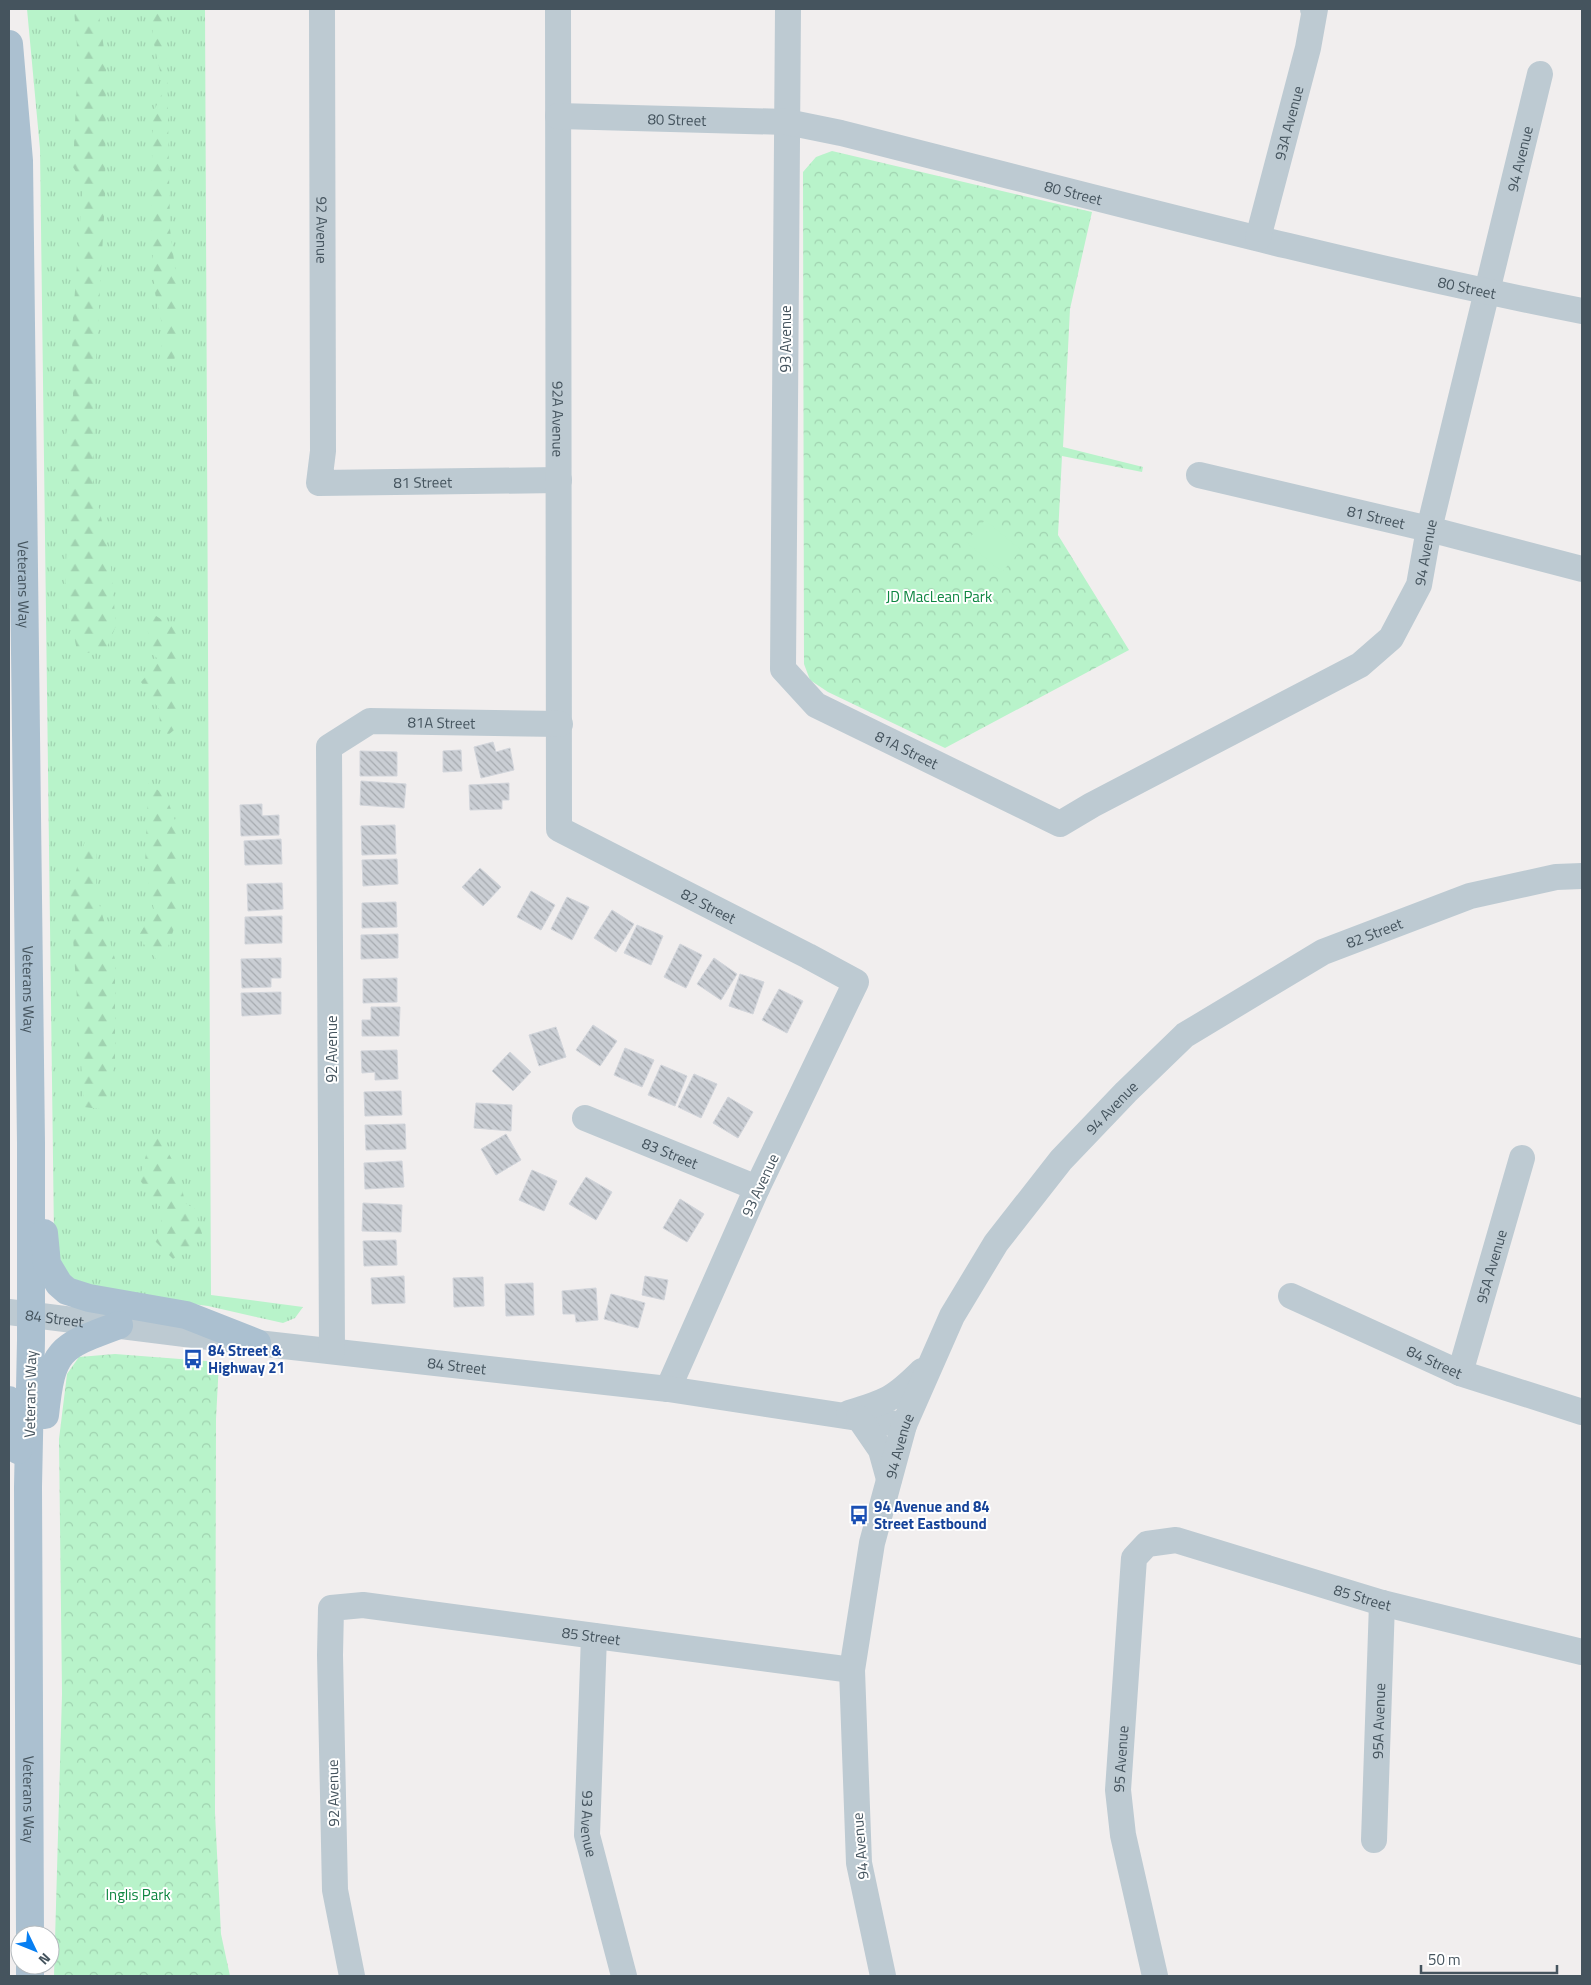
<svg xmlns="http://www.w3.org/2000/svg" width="1591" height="1985" viewBox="0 0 1591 1985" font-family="'Titillium Web',sans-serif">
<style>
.grass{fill:url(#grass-tufts)}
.forest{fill:url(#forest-firs)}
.park{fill:url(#park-crowns)}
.pitch{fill:#b8f3ca}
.building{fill:url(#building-back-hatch);stroke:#d2d5db}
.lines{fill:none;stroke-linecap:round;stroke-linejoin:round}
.minor{stroke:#bdcad2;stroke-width:26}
.major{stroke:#abc0d0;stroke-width:28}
.labels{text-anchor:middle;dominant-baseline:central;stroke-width:4;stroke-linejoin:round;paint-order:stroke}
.street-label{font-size:15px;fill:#45545e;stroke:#fff}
.park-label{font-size:15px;fill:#0e8641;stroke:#fff}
.transit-label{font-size:15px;font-weight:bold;fill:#164399;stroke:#fff;text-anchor:start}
</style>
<defs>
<pattern id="grass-tufts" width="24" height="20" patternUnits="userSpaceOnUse" patternTransform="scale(1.25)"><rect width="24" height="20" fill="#b8f3ca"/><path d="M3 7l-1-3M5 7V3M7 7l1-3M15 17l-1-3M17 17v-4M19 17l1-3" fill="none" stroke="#a0d2b0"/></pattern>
<pattern id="forest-firs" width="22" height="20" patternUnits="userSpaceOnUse" patternTransform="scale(1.25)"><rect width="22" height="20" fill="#b8f3ca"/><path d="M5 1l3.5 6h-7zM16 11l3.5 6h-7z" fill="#a0d2b0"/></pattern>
<pattern id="park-crowns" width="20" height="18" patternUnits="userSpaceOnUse" patternTransform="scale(1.25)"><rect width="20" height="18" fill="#b8f3ca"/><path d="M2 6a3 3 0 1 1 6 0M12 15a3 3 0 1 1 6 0" fill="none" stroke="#a0d2b0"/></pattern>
<pattern id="building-back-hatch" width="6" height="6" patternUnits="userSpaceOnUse" patternTransform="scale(1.25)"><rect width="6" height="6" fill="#caced4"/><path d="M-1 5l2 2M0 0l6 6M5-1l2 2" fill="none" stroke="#a6aaaf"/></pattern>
</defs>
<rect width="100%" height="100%" fill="#f1eeee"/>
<path class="grass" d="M27,9H205L211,1295L303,1307L295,1318L283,1323L208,1306L116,1294L74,1286L58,1266L54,1236L40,149Z"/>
<g class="forest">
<path d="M74,9H98L106,62L105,200L95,379L93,482L110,557L116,626L106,649L78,655L65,593L69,486L66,435L73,396L72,331L83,184L73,167L78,59Z"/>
<path d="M150,9H166L170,229L180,307L174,364L159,360L164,333L155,293L152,244V164L153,113L164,89L154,44Z"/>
<path d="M146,613L153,614L176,629L179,726L168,735L160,724L159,709L141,682L153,668L157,658L148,651L153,641L148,633Z"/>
<path d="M148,783L166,796L176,823L177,919L162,966L138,937L154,910L145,867Z"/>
<path d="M97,840L96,893L115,959V1058L108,1110L84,1107L70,891L85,841Z"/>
<path d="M152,1135L160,1137L179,1173L185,1203L195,1209L203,1237L173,1259L155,1241L164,1212L139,1179Z"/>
</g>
<g class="park">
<path d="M832,151L1092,212L1070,309L1063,447L1143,467L1142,472L1062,456L1058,535L1129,650L945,748L828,692L810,680L804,664L803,172L816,157Z"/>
<path d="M115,1354L219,1362L216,1419L215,1813L221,1934L230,1976H54L62,1694L59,1439L67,1374L79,1357Z"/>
</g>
<path class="pitch" d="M985,520L1021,550L1002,572L966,542Z"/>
<g class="building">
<path d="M493,742L496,752L510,748L514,770L481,778L474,747Z"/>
<path d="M461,750L462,771L443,772V751Z"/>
<path d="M360,751L397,752V776H360Z"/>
<path d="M361,781L406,784L404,808L360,805Z"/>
<path d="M509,783V800H502V809L470,810L469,785Z"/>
<path d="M262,804V816L279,815V835L241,836L240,805Z"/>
<path d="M395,825L396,854L362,855L361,826Z"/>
<path d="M281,839L282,864L245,865L244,841Z"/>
<path d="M397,859L398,884L363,886L362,860Z"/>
<path d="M480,868L501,887L483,906L462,887Z"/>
<path d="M282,883L283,909L248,911L247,884Z"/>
<path d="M531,891L555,905L541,930L517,917Z"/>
<path d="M567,897L589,907L572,940L551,929Z"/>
<path d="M396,902L397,927L362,928V903Z"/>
<path d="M612,910L634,924L616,952L594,938Z"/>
<path d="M282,916V943L245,944V917Z"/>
<path d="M637,925L663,936L651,965L624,953Z"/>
<path d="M398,934V958L361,959V935Z"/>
<path d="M680,944L702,955L686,988L664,977Z"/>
<path d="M281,958V978H271V987L242,988L241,959Z"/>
<path d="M714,958L737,974L721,1000L697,984Z"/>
<path d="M740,974L764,982L753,1014L729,1006Z"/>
<path d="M397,978V1002L363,1003V979Z"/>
<path d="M779,989L803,1001L787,1033L762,1020Z"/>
<path d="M281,992V1014L242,1016L241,993Z"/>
<path d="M371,1007H400L399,1036H362V1020H371Z"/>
<path d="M593,1025L617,1041L600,1066L576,1050Z"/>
<path d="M556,1027L566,1057L539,1066L529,1035Z"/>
<path d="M625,1048L654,1060L642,1087L614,1075Z"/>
<path d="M397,1050L398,1079L375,1080V1072L362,1073L361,1051Z"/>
<path d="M510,1052L531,1072L513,1091L492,1071Z"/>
<path d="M661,1065L687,1076L675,1106L648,1095Z"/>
<path d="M694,1074L717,1084L701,1118L678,1107Z"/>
<path d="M401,1091L402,1115L365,1116L364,1092Z"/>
<path d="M728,1097L753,1112L738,1138L713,1123Z"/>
<path d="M476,1103L512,1105L511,1131L474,1128Z"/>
<path d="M405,1124L406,1149L366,1150L365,1125Z"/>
<path d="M506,1134L521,1160L496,1175L481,1149Z"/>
<path d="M402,1161L404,1187L365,1189L364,1163Z"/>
<path d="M532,1170L557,1181L544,1211L519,1200Z"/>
<path d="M586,1177L612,1192L596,1220L569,1204Z"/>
<path d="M680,1199L704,1214L687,1242L663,1228Z"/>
<path d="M363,1203L402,1205L401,1232L362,1231Z"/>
<path d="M396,1240L397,1265L364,1266L363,1241Z"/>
<path d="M404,1276L405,1303L372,1304L371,1278Z"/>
<path d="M645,1276L668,1280L664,1300L642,1295Z"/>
<path d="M483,1277L484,1306L454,1307L453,1278Z"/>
<path d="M533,1283L534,1315L506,1316L505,1284Z"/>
<path d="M596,1288L598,1320L576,1322L575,1314H563L562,1291Z"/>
<path d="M611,1294L645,1303L638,1328L604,1319Z"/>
</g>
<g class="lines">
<g class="minor">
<path id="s1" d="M322,9L323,451L319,483L559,480"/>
<path id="s2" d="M558,9L559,829L808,956L856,982L757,1188L668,1389"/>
<path id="s3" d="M788,9L783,669L816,705L1060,824L1092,805L1360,665L1391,638L1419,585L1429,529L1540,74"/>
<path id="s4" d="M558,116L787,122L841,133C1087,195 1333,262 1582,311"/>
<path id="s5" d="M1258,238L1308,48L1315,9H1313"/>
<path id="s6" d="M1199,475L1429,529L1582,569"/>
<path id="s7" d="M585,1118L757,1188"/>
<path id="s8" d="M1291,1296L1460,1373L1582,1412"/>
<path id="s9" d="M9,1312L257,1343L668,1389L904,1425"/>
<path id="s10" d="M332,1351L329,747L370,721L560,724"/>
<path id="s11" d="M1460,1373L1522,1158"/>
<path d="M849,1413C886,1402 894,1399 922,1371"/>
<path d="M859,1418L881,1450L889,1479"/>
<path id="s12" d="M594,1636L587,1835L624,1976"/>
<path id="s13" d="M1374,1840L1382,1603"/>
<path id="s14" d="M352,1976L335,1890L330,1655L331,1608L363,1605L852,1670"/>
<path id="s15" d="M883,1976L859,1863L852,1670L872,1543L904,1425L952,1316L996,1243L1061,1160L1126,1092L1185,1035L1323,952L1470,896L1556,877L1582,876"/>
<path id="s16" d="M1155,1976L1123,1835L1118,1790L1134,1558L1147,1544L1176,1540L1382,1603L1582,1652"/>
</g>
<g class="major">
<path id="s17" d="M9,44L19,161L31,1143V1340L28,1487L30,1935"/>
<path d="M44,1233L47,1264L59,1284L67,1291L89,1298L186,1315L257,1343"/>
<path d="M9,1400L13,1432L18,1450"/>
<path d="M45,1415C52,1349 59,1347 119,1325"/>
<path d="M30,1965V1976"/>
</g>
</g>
<defs>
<symbol id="bus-bare" viewBox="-9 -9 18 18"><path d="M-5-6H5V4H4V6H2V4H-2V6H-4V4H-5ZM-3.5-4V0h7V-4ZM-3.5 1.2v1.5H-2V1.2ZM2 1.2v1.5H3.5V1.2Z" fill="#1a4fb4" stroke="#fff" stroke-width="2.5" paint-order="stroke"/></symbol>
</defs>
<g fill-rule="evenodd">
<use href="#bus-bare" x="179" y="1345" width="28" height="28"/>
<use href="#bus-bare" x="845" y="1501" width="28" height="28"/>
</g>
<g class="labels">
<g class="street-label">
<text stroke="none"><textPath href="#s4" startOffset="119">80 Street</textPath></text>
<text stroke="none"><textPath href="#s5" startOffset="119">93A Avenue</textPath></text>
<text stroke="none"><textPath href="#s3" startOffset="1859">94 Avenue</textPath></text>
<text stroke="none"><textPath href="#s4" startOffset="524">80 Street</textPath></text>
<text stroke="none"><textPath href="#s1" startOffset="221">92 Avenue</textPath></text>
<text stroke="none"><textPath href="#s4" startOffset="929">80 Street</textPath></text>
<text transform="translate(785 339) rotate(-90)">93 Avenue</text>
<text stroke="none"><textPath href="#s2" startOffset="410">92A Avenue</textPath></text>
<text stroke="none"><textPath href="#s1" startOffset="578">81 Street</textPath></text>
<text stroke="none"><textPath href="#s6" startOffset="182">81 Street</textPath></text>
<text stroke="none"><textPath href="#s3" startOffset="1454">94 Avenue</textPath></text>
<text stroke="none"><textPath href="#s17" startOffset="541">Veterans Way</textPath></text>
<text stroke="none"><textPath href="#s10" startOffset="724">81A Street</textPath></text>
<text stroke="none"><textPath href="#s3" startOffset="810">81A Street</textPath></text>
<text stroke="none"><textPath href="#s2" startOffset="988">82 Street</textPath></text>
<text stroke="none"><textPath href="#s15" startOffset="1261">82 Street</textPath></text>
<text stroke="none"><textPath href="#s17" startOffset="946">Veterans Way</textPath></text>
<text transform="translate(331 1049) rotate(-90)">92 Avenue</text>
<text stroke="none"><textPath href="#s15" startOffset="942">94 Avenue</textPath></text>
<text stroke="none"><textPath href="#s7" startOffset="92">83 Street</textPath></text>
<text transform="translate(760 1185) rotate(-65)">93 Avenue</text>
<text stroke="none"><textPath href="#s11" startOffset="111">95A Avenue</textPath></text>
<text stroke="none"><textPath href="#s9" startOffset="46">84 Street</textPath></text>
<text stroke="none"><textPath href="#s8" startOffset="158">84 Street</textPath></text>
<text stroke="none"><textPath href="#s9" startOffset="451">84 Street</textPath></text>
<text transform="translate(30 1394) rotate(-89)">Veterans Way</text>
<text stroke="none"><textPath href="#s15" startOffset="538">94 Avenue</textPath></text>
<text stroke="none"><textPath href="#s16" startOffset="666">85 Street</textPath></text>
<text stroke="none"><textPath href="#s14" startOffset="632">85 Street</textPath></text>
<text stroke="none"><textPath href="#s13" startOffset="119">95A Avenue</textPath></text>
<text stroke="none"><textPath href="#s16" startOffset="221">95 Avenue</textPath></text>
<text transform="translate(333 1793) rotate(-91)">92 Avenue</text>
<text stroke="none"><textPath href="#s17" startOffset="1756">Veterans Way</textPath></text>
<text stroke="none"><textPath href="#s12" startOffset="188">93 Avenue</textPath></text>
<text transform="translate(860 1846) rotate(-95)">94 Avenue</text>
</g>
<g class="park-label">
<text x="939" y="596">JD MacLean Park</text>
<text x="138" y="1894">Inglis Park</text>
</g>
<g class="transit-label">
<text x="208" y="1350">84 Street &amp;<tspan x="208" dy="17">Highway 21</tspan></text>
<text x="874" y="1506">94 Avenue and 84<tspan x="874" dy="17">Street Eastbound</tspan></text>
</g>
</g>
<rect width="1591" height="1985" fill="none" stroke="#45545e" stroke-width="20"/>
<g transform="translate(35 1950) rotate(133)"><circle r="24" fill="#ffffff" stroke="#b5bbbf"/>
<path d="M0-4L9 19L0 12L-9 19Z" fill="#077ff2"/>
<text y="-8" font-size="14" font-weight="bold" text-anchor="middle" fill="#45545e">N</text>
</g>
<path d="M1421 1965v8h136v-8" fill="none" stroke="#45545e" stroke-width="2.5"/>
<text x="1428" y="1965" font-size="15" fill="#45545e" stroke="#ffffff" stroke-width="4" paint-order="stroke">50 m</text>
</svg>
